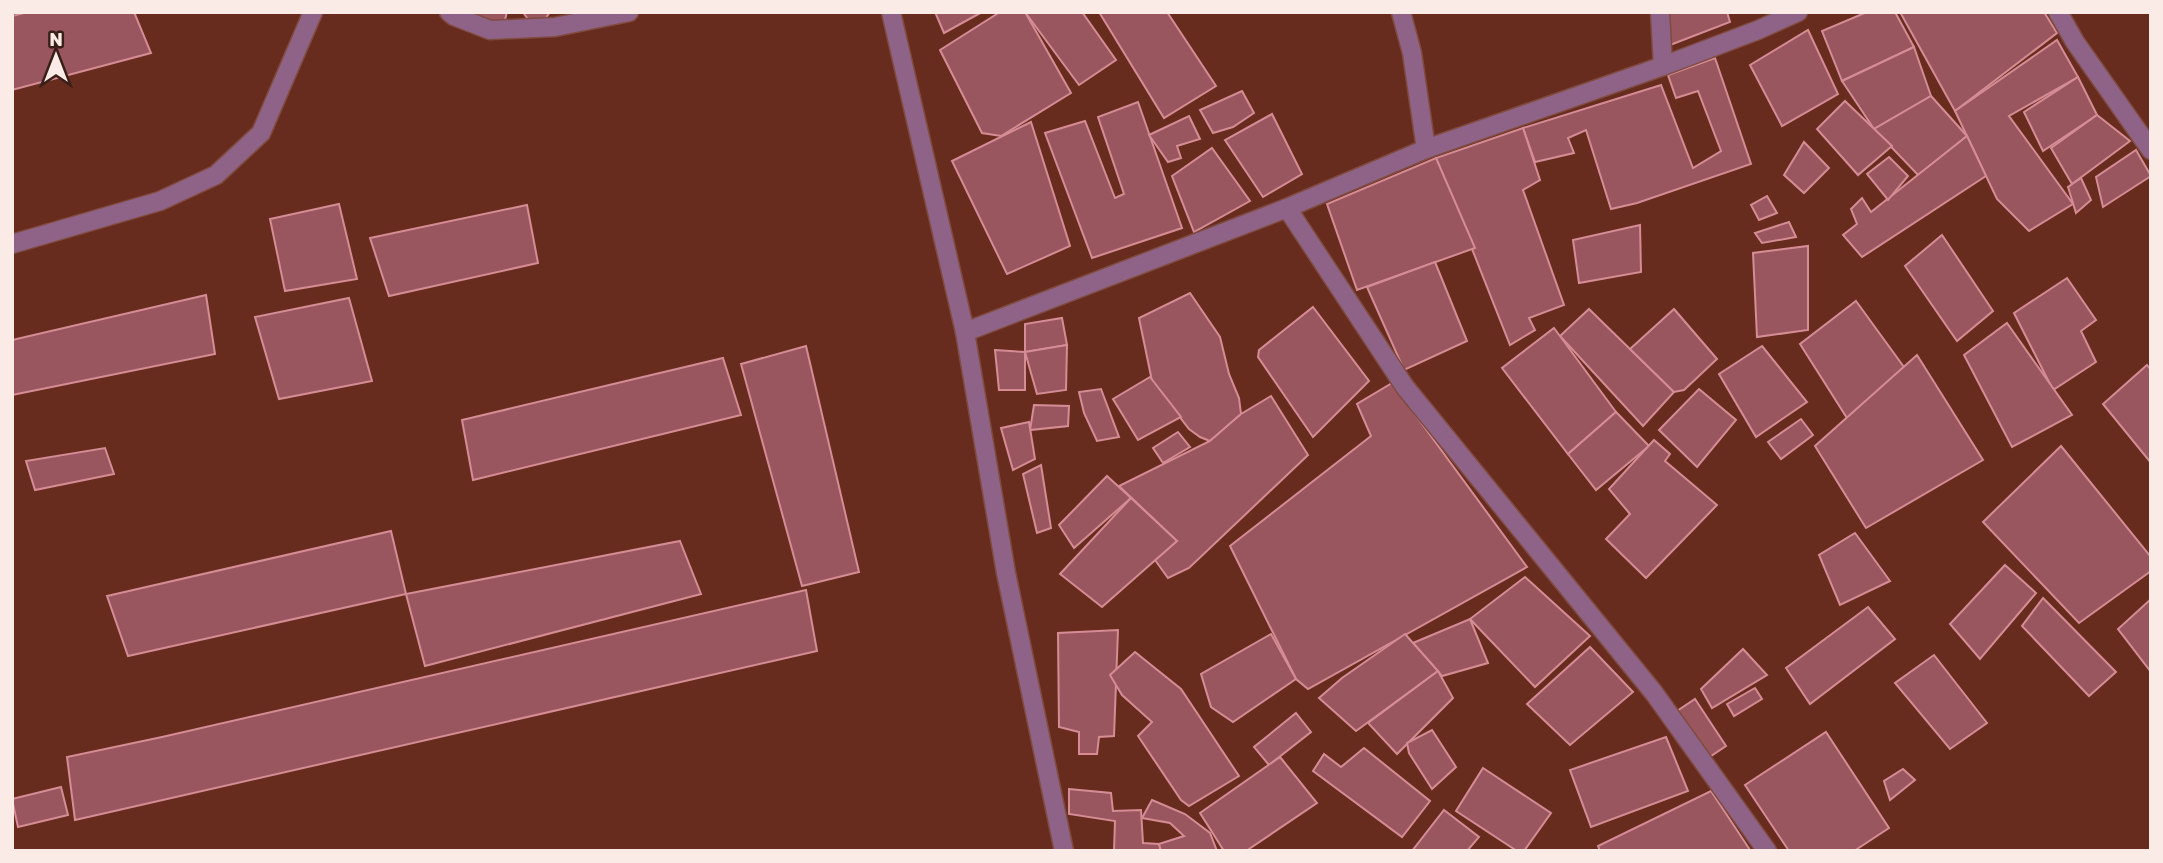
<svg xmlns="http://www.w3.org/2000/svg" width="2163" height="863" viewBox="0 0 2163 863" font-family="Rubik,sans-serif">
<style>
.building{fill:#9a565e;stroke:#d58c94;stroke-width:2}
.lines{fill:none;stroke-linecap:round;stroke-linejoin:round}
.service-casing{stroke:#804b3f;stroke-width:21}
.minor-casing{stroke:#804b3f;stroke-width:21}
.service{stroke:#8f6387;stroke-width:18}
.minor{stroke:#8f6387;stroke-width:18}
</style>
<rect width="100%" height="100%" fill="#682c1f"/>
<g class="building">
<path d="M28,12H134L151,53L12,90V16Z"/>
<path d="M474,12H507L505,20L498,25L474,16Z"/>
<path d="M523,12H550L543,22L529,21Z"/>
<path d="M935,12H982L944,33Z"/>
<path d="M1000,12H1025L1071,93L1001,136L982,133L940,50Z"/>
<path d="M1025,12H1082L1116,60L1079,85Z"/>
<path d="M1099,12H1167L1216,86L1164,118Z"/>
<path d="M1668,12H1727L1730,22L1670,45Z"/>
<path d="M1867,12H1895L1914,47L1842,81L1822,31Z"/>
<path d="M1900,12H2044L2057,33L1955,111Z"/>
<path d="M1808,30L1838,94L1782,126L1750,65Z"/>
<path d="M2057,40L2078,77L2009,116L2073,204L2029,231L1997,199L1955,111Z"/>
<path d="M1914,47L1931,96L1874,129L1842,81Z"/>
<path d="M1715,58L1751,164L1637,203L1611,209L1586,130L1568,138L1574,153L1535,162L1523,128L1661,85L1693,168L1721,151L1698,91L1676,98L1668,75Z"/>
<path d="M2078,77L2097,115L2043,151L2024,112Z"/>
<path d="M1242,91L1254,113L1233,127L1213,133L1200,110Z"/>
<path d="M1931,96L1967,136L1918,175L1874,129Z"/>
<path d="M1845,101L1892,146L1858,175L1817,129Z"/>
<path d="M1138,102L1182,228L1092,258L1045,133L1085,121L1115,198L1124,194L1098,117Z"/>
<path d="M1272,114L1302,174L1263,197L1225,140Z"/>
<path d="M2097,115L2130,141L2072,184L2051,148Z"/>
<path d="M1189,116L1200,139L1177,146L1181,158L1168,162L1149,135Z"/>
<path d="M1031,122L1070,246L1007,274L952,161Z"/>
<path d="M1523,128L1540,180L1523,190L1564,305L1529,318L1535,330L1510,345L1436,158Z"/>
<path d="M1967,136L1986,176L1862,257L1843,235L1857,224L1851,209L1862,198L1871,212Z"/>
<path d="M1804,142L1829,168L1804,193L1784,175Z"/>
<path d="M1212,148L1250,201L1194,232L1172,176Z"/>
<path d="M2136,150L2151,176L2103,207L2096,177Z"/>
<path d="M1889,157L1908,176L1888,200L1867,174Z"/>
<path d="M1436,158L1475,248L1357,290L1327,204Z"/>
<path d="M2081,178L2091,200L2076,213L2068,187Z"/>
<path d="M1767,196L1777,213L1759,220L1751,205Z"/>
<path d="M339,204L357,279L285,291L270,219Z"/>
<path d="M527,205L538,263L389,296L370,238Z"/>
<path d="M1789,222L1796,237L1762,243L1755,233Z"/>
<path d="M1640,225L1641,272L1579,283L1573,240Z"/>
<path d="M1942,235L1993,311L1957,341L1905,266Z"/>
<path d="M1808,246V330L1757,337L1753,253Z"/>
<path d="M1435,262L1467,341L1404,370L1367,287Z"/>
<path d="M2067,278L2096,320L2081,331L2096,362L2053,390L2014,313Z"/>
<path d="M1190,293L1220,337L1229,374L1239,398L1241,414L1210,441L1200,437L1189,429L1152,381L1139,318Z"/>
<path d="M206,295L215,354L12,395V340Z"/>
<path d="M349,298L372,381L279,399L255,317Z"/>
<path d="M1856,301L1909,374L1847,418L1800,344Z"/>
<path d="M1313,307L1369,381L1313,437L1258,357L1259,350Z"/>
<path d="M1589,309L1674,392L1643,426L1560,336Z"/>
<path d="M1674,309L1717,359L1684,390L1674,392L1630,349Z"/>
<path d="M1062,318L1067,345L1025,352V324Z"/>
<path d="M2007,323L2072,415L2012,447L1964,355Z"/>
<path d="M1554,328L1616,412L1568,454L1502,368Z"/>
<path d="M1067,345L1066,390L1037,394L1025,352Z"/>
<path d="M806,346L859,572L802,586L741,364Z"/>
<path d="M1762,346L1807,402L1756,437L1719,374Z"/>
<path d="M995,350L1025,352V390H999Z"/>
<path d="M1917,355L1983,460L1866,528L1815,446Z"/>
<path d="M723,358L741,415L473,480L462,420Z"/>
<path d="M2147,365L2151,370V463L2103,404Z"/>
<path d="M1150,377L1181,417L1138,440L1113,399Z"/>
<path d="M1392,383L1527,567L1308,689L1296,679L1230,546L1371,436L1357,404Z"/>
<path d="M1101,389L1119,437L1097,441L1084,413L1079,392Z"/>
<path d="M1699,389L1736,420L1697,467L1659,430Z"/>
<path d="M1271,396L1308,455L1189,568L1168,578L1155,560L1177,541L1119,486L1210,441L1241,414Z"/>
<path d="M1034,405L1069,406L1068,426L1030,430Z"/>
<path d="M1616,412L1649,446L1596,490L1568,454Z"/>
<path d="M1801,419L1813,435L1781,459L1768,442Z"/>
<path d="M1029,422L1035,459L1013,470L1001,428Z"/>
<path d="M1178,432L1190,447L1163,463L1153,448Z"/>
<path d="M1654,440L1670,454L1665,461L1717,505L1646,578L1606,539L1630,514L1609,489Z"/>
<path d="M2061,446L2151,557V571L2079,623L1983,522Z"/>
<path d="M105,448L114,474L35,490L26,461Z"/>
<path d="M1041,465L1051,528L1037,533L1023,474Z"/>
<path d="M1107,476L1131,498L1074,548L1059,525Z"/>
<path d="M1131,498L1177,541L1102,607L1060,574Z"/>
<path d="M391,531L406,594L128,656L107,596Z"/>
<path d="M1855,533L1890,581L1840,605L1819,555Z"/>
<path d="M680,541L701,594L425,666L406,594Z"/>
<path d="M2005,565L2036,593L1980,659L1950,624Z"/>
<path d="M1525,577L1590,636L1535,687L1470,619Z"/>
<path d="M806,590L817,651L75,820L67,757L162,737Z"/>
<path d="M2043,598L2116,672L2089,696L2022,626Z"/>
<path d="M2151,599V672L2118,629Z"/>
<path d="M1868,607L1895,639L1810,704L1786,668Z"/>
<path d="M1470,619L1488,663L1442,676L1413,643Z"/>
<path d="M1118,630L1114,736L1099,737L1097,754H1079V732L1059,727L1058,633Z"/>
<path d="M1271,634L1296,679L1233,722L1211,707L1201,674Z"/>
<path d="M1405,634L1438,671L1356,731L1319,698L1342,678Z"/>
<path d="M1590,647L1633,692L1570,745L1527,704Z"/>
<path d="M1743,649L1767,675L1712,708L1701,689Z"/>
<path d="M1135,652L1181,689L1239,776L1189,806L1181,800L1138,736L1152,722L1122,695L1110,675Z"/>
<path d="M1934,655L1987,723L1950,749L1895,683Z"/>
<path d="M1438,671L1453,698L1397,754L1368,723Z"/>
<path d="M1755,688L1762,699L1734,716L1727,704Z"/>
<path d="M1695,699L1726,746L1708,758L1677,711Z"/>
<path d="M1296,713L1311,732L1269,765L1254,747Z"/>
<path d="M1432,730L1456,767L1432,789L1409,753L1407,743Z"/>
<path d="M1826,732L1889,828L1854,851H1789L1745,785Z"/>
<path d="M1666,737L1688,791L1591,827L1570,770Z"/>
<path d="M1364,748L1430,801L1402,837L1313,771L1324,754L1341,767Z"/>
<path d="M1280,757L1317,803L1246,851H1224L1200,813Z"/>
<path d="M1483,768L1551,813L1524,851H1517L1456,811Z"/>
<path d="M1903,769L1915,780L1890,800L1884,781Z"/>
<path d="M61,787L68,815L18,827L12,799Z"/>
<path d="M1069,789L1111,793L1113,811L1141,810L1143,843L1159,844L1161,851H1114L1115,821L1069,814Z"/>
<path d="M1711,791L1750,850L1600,851L1598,846Z"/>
<path d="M1152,800L1185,814L1210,833L1217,851H1161L1159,844L1184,836L1170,823L1142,818Z"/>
<path d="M1444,810L1479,837L1467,851H1412Z"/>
</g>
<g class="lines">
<defs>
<path id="service" d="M12,244L160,201L216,175L261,133L313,12"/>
<g id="minor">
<path d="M449,12L454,16L490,30L555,27L629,12"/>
<path d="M891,12L965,332L1006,573L1064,851"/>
<path d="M1401,12L1412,53L1426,149"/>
<path d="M1660,12L1663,66"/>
<path d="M2058,12L2075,42L2151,150"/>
<path d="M1287,208L1405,387L1654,693L1767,851"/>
<path d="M965,332L1287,208L1426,149L1663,66L1758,30L1798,12"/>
</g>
</defs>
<use href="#service" class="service-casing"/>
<use href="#minor" class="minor-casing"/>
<use href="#service" class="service"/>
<use href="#minor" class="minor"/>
</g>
<rect width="2163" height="863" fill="none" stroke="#fbebe7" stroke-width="28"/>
<g transform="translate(56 56)" stroke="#3a1f19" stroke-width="5" paint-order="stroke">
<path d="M0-5L12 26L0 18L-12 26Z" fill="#fbebe7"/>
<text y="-10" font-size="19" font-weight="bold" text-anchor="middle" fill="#fbebe7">N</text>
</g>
</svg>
